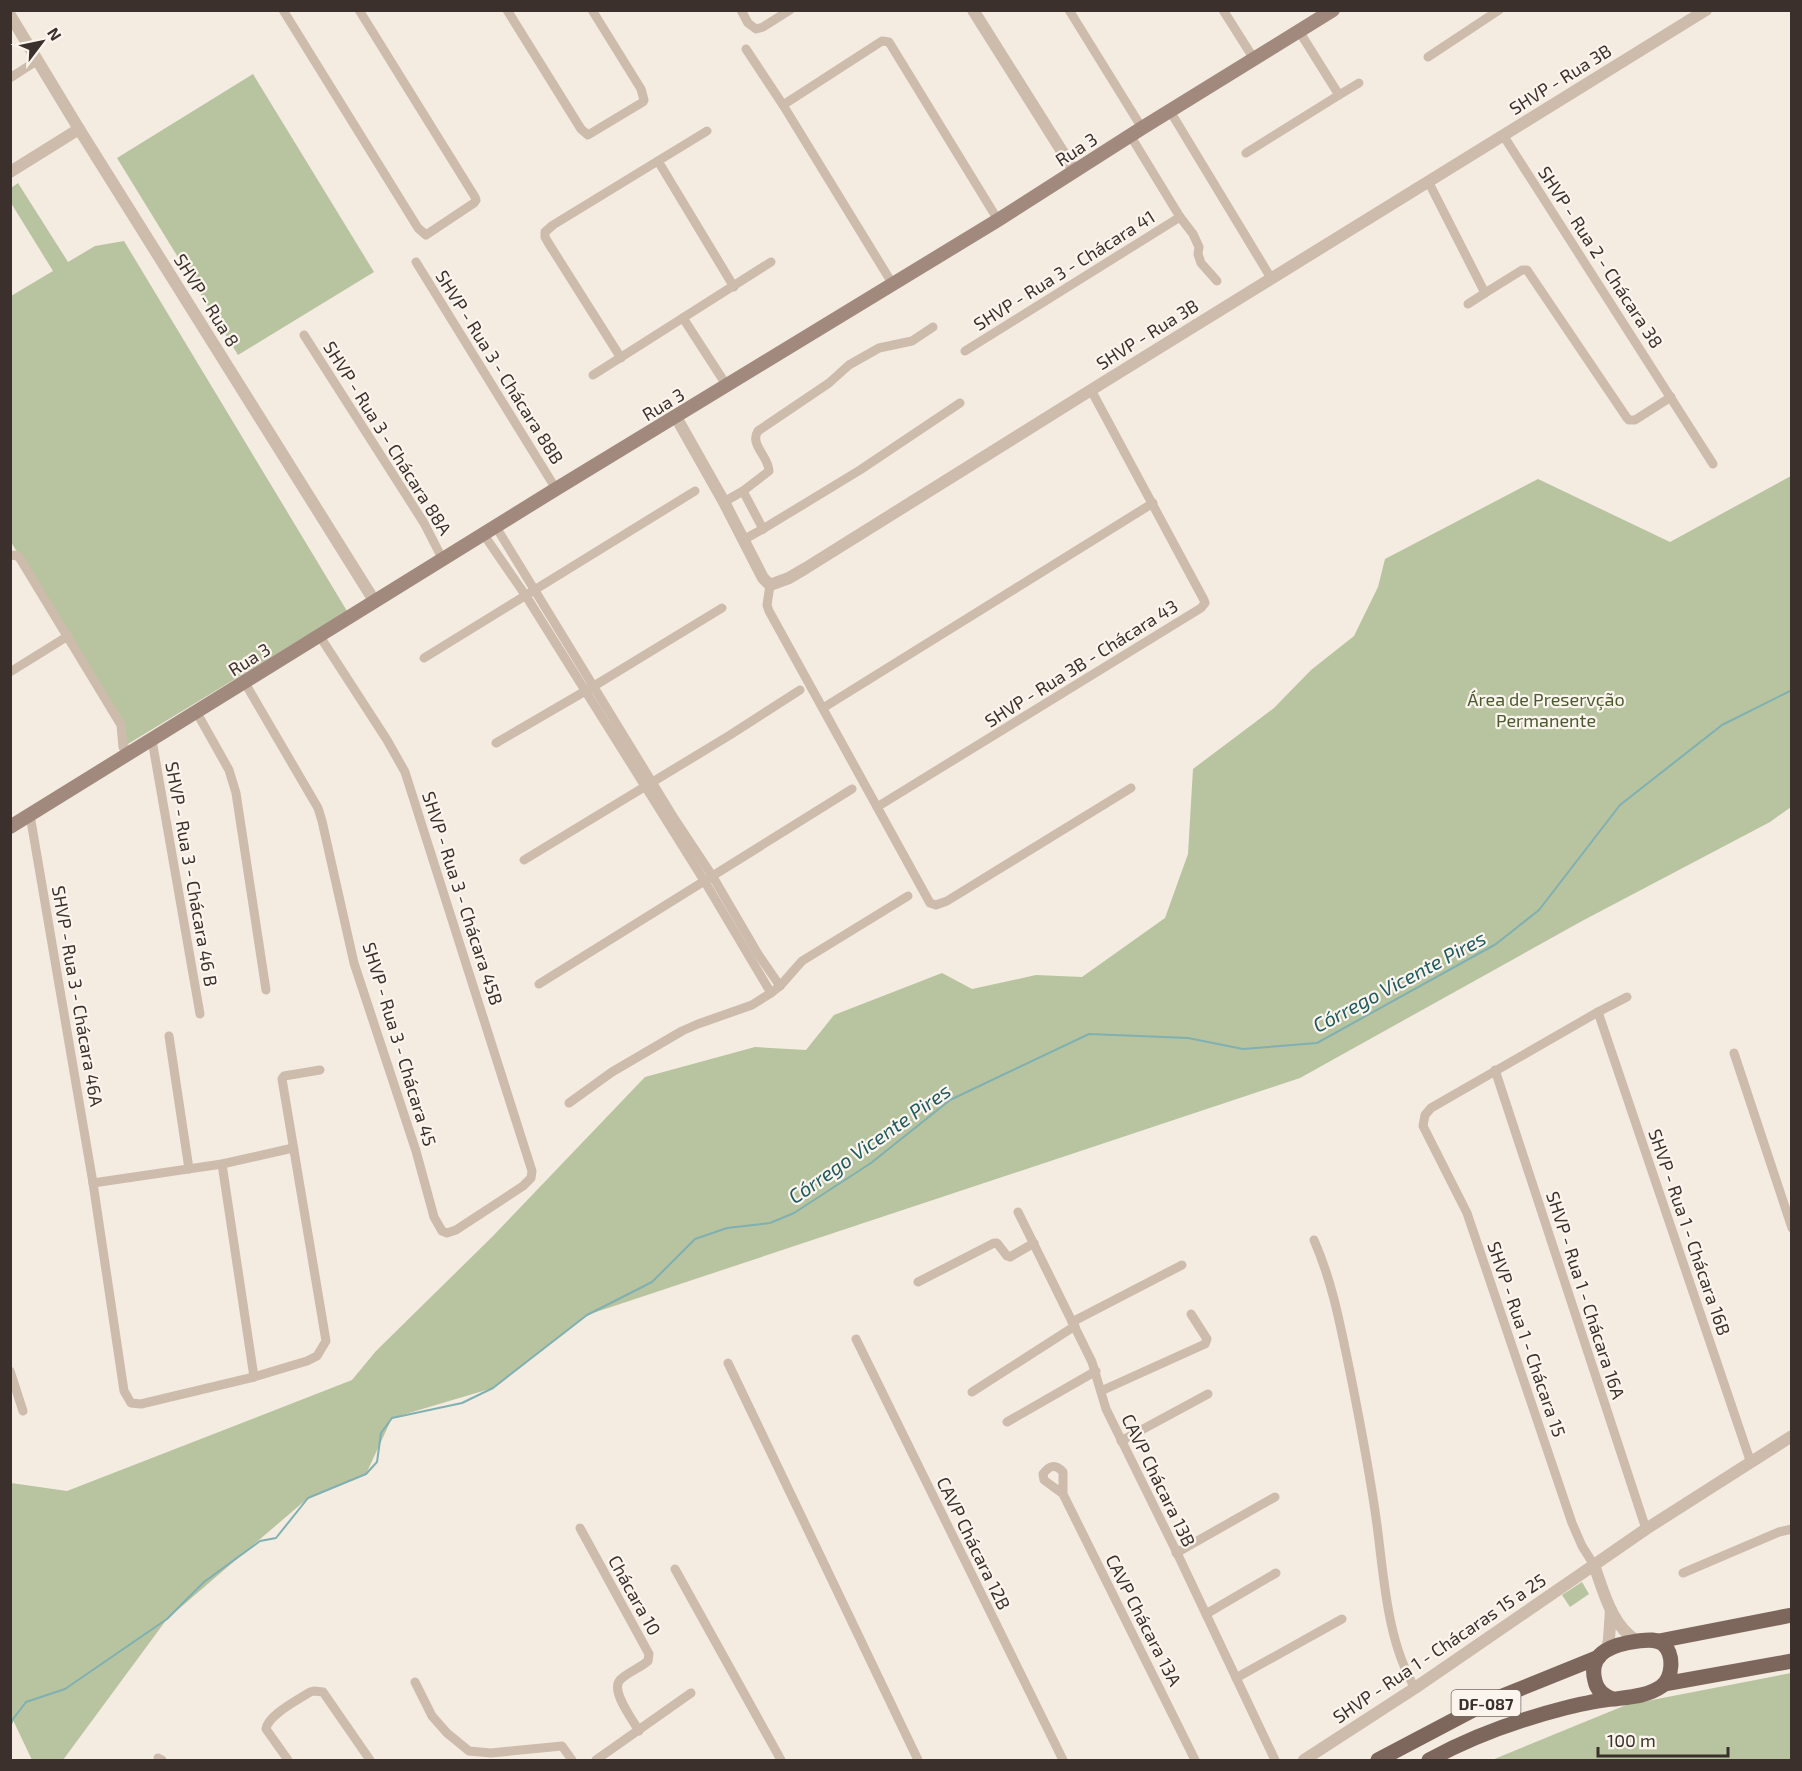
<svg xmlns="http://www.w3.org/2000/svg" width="1802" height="1771" viewBox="0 0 1802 1771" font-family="'Exo 2',sans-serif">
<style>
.green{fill:#b8c4a0}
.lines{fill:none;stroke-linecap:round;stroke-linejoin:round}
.stream{stroke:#7fb0b2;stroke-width:2}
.minor{stroke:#cdbbac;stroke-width:9}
.tertiary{stroke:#cdbbac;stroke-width:12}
.secondary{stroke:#a18a7d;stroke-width:14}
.primary{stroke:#7d675c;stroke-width:15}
.labels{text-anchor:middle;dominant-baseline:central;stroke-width:4.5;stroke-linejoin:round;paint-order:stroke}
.shield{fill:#fbf5ee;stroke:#756b66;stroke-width:1.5}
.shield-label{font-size:16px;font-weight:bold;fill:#3b302b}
.street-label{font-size:18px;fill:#3b302b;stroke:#fbf5ee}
.park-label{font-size:18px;fill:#4a5a2e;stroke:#fbf5ee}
.water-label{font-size:20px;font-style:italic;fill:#1f5a5e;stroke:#fbf5ee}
</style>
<rect width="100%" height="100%" fill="#f4ebe1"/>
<g class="green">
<path d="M253,74L374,272L238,355L117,158Z"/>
<path d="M18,183L68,262L95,246L124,241L347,611L123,747L121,725L11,542V296L53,271L11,203V188Z"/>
<path d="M1791,476V807L1770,822L1582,921L1300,1078L587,1315L493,1388L392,1418L366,1474L308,1498L167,1619L63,1760H32L13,1720L11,1726V1483L67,1491L352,1380L376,1351L492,1237L645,1077L755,1047L806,1050L834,1015L942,973L972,989L1036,975L1082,977L1165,918L1188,854L1193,769L1274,708L1311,670L1354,636L1378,587L1385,559L1538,479L1670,542Z"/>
<path d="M1582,1582L1589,1594L1570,1607L1562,1595Z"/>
<path d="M1791,1673V1760H1492L1626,1705Z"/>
</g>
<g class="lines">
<path class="stream" d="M10,1727L13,1719L26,1702L65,1689L167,1619L204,1582L260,1541L276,1538L308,1498L366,1474L377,1462L381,1433L392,1418L462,1403L493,1388L587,1315L652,1282L695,1239L727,1228L770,1223L794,1213L871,1163L950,1100L1089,1034L1188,1038L1243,1049L1317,1043L1496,944L1539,910L1620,805L1722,725L1792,690"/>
<g class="minor">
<path d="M283,10L418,228L426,235L474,203L476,200L475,197L359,10"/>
<path d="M507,10L581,129L588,135L643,102L644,100L641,89L592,10"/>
<path d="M741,10L748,23L756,29L763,27L790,10"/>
<path d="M1069,10L1142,128"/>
<path d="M1223,10L1254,59"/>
<path d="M746,49L783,105L892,283"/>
<path d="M1428,57L1499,10"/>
<path d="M10,78L38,60"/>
<path d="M1339,95L1359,83"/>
<path d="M783,105L882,41L889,42L998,220"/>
<path d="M1170,111L1271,278"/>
<path d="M1130,135L1180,217L1193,234L1199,247L1198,254L1201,263L1217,281"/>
<path d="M1503,135L1713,464"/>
<path d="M1246,153L1339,95L1299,31"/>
<path d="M658,161L734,287"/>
<path d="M1428,181L1485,293L1522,270H1527L1627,418L1629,420H1635L1671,397"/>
<path d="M416,262L556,489"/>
<path d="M1468,304L1485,293"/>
<path d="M683,318L727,386"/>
<path d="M304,335L424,523L443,560"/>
<path d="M965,351L1180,217"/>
<path d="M621,358L549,244L545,237V232L553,225L707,131"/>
<path d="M593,375L771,262"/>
<path d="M743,491L763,529L860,470L960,403"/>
<path d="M724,502L743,491L769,471C769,457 749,444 758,431L829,383L849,365L879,348L912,341L933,327"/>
<path d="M496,527L674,818L713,877L758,954L780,986"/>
<path d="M484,535L526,596L705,882L771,993"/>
<path d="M743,540L763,529"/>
<path d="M10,556L14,555L19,557L121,725L123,747L133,752"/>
<path d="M770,585L767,605L769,611L930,903L936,905L947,901L1131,788"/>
<path d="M424,658L695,491"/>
<path d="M10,672L68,636"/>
<path d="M245,683L318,808L322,821L354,963L416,1151L434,1217L442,1231L447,1233L456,1230L523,1186L531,1178L532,1171L405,772L387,740L319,635"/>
<path d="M823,708L1153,503"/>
<path d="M197,713L229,770L236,793L266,990"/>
<path d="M152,740L200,1014"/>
<path d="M496,743L594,686L722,608"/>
<path d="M877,807L1201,608L1205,603L1204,600L1091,390"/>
<path d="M30,815L93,1183L124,1391L131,1403L141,1404L254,1377L307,1361L317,1356L326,1341L282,1079L284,1076L320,1070"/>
<path d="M524,860L730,735L800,690"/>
<path d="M539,984L852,789"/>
<path d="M1598,1012L1751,1463"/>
<path d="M169,1036L189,1169"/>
<path d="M1734,1053L1792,1228"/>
<path d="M1495,1070L1646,1529"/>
<path d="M569,1103L612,1072L682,1031L698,1024L752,1005L771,993L780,986L802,961L908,896"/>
<path d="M222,1164L254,1377"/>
<path d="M93,1183L222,1164L293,1148"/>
<path d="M1018,1212L1092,1362L1106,1409L1178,1555L1275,1760"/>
<path d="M1314,1240C1333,1284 1340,1324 1350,1372C1360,1422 1370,1473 1377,1525C1384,1578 1387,1641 1415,1688"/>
<path d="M918,1282L994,1243H997L1007,1256L1010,1257L1034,1243"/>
<path d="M1072,1322L1182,1265"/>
<path d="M856,1339L1063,1760"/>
<path d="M728,1363L918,1760"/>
<path d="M10,1371L23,1411"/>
<path d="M1101,1391L1205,1344L1207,1339L1191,1314"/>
<path d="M972,1392L1075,1326"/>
<path d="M1007,1422L1096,1371"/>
<path d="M1121,1441L1208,1394"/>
<path d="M1063,1494V1472C1055,1463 1049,1466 1043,1474L1044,1480L1063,1494L1195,1760"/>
<path d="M580,1528L649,1654L648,1661C640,1668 628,1672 620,1680C610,1691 633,1720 639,1731"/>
<path d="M1176,1553L1275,1497"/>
<path d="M1594,1565L1582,1546L1572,1523L1467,1213L1423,1126L1425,1115L1431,1108L1598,1012L1627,997"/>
<path d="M675,1569L781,1760"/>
<path d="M1683,1573L1779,1532L1792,1529"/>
<path d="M1206,1614L1276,1573"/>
<path d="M1236,1678L1342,1619"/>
<path d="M415,1682L432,1716L447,1733L469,1751L491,1753L562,1746L572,1760"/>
<path d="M158,1758L162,1760"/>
<path d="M288,1760L266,1729C268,1715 298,1700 310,1692L314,1691L323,1692L370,1760"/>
<path d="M596,1760L691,1693"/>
</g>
<g class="tertiary">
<path d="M973,10L1075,172"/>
<path d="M10,15L79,129L375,602"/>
<path d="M10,172L79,129"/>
<path d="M676,417L724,502L763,578L770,585L789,578L806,568L1091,390L1706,10"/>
<path d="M1637,1641C1611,1625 1604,1592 1594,1565L1646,1529L1792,1436"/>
<path d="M1607,1650L1609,1639L1611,1610"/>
<path d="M1304,1760L1415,1688L1594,1565"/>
</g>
<path class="secondary" d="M10,827L556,489L998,220L1142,128L1333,10"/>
<g class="primary">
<path d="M1659,1641L1792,1615"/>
<path d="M1664,1684L1792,1661"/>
<path d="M1378,1760L1490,1701L1599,1657"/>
<path d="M1429,1760C1471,1737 1518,1720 1565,1708C1581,1704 1598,1700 1614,1699C1630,1697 1648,1696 1662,1686C1673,1677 1674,1655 1664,1645C1657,1638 1646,1640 1638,1641C1616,1644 1587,1651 1595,1681C1597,1691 1604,1696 1613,1699"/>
</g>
</g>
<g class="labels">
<rect class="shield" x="1451.5" y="1690" width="69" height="26" rx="4.5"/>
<g class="shield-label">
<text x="1486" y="1703">DF-087</text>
</g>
<g class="street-label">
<text transform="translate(1560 79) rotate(-32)">SHVP - Rua 3B</text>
<text transform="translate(1076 149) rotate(-33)">Rua 3</text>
<text transform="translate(1601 257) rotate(57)">SHVP - Rua 2 - Chácara 38</text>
<text transform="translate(1064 270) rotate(-32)">SHVP - Rua 3 - Chácara 41</text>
<text transform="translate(207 300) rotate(58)">SHVP - Rua 8</text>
<text transform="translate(1147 334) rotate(-32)">SHVP - Rua 3B</text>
<text transform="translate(500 367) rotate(58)">SHVP - Rua 3 - Chácara 88B</text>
<text transform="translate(663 404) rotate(-31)">Rua 3</text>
<text transform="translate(388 438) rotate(58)">SHVP - Rua 3 - Chácara 88A</text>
<text transform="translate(249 659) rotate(-32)">Rua 3</text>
<text transform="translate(1081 663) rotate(-32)">SHVP - Rua 3B - Chácara 43</text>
<text transform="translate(192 874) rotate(80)">SHVP - Rua 3 - Chácara 46 B</text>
<text transform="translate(463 898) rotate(72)">SHVP - Rua 3 - Chácara 45B</text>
<text transform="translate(78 996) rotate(80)">SHVP - Rua 3 - Chácara 46A</text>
<text transform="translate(400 1044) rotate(73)">SHVP - Rua 3 - Chácara 45</text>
<text transform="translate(1690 1232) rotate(71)">SHVP - Rua 1 - Chácara 16B</text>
<text transform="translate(1586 1295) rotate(72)">SHVP - Rua 1 - Chácara 16A</text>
<text transform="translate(1527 1339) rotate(71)">SHVP - Rua 1 - Chácara 15</text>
<text transform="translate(1159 1480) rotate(64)">CAVP Chácara 13B</text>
<text transform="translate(974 1543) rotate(64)">CAVP Chácara 12B</text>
<text transform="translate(635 1595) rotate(61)">Chácara 10</text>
<text transform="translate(1144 1620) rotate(63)">CAVP Chácara 13A</text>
<text transform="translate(1439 1648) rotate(-34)">SHVP - Rua 1 - Chácaras 15 a 25</text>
</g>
<g class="park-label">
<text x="1546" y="699">Área de Preservção<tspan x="1546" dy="21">Permanente</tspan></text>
</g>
<g class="water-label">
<text transform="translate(1399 981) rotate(-28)">Córrego Vicente Pires</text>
<text transform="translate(869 1143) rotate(-35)">Córrego Vicente Pires</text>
</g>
</g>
<rect width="1802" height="1771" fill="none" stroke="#3b302b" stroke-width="24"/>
<g transform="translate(42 42) rotate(58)" stroke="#fbf5ee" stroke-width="4.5" paint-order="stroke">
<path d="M0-4.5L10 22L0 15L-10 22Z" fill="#3b302b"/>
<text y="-9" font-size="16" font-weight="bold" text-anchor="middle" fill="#3b302b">N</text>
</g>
<path d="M1598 1747v9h130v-9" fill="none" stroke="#3b302b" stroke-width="3"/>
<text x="1607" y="1747" font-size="18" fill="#3b302b" stroke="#fbf5ee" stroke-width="4.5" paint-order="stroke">100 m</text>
</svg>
